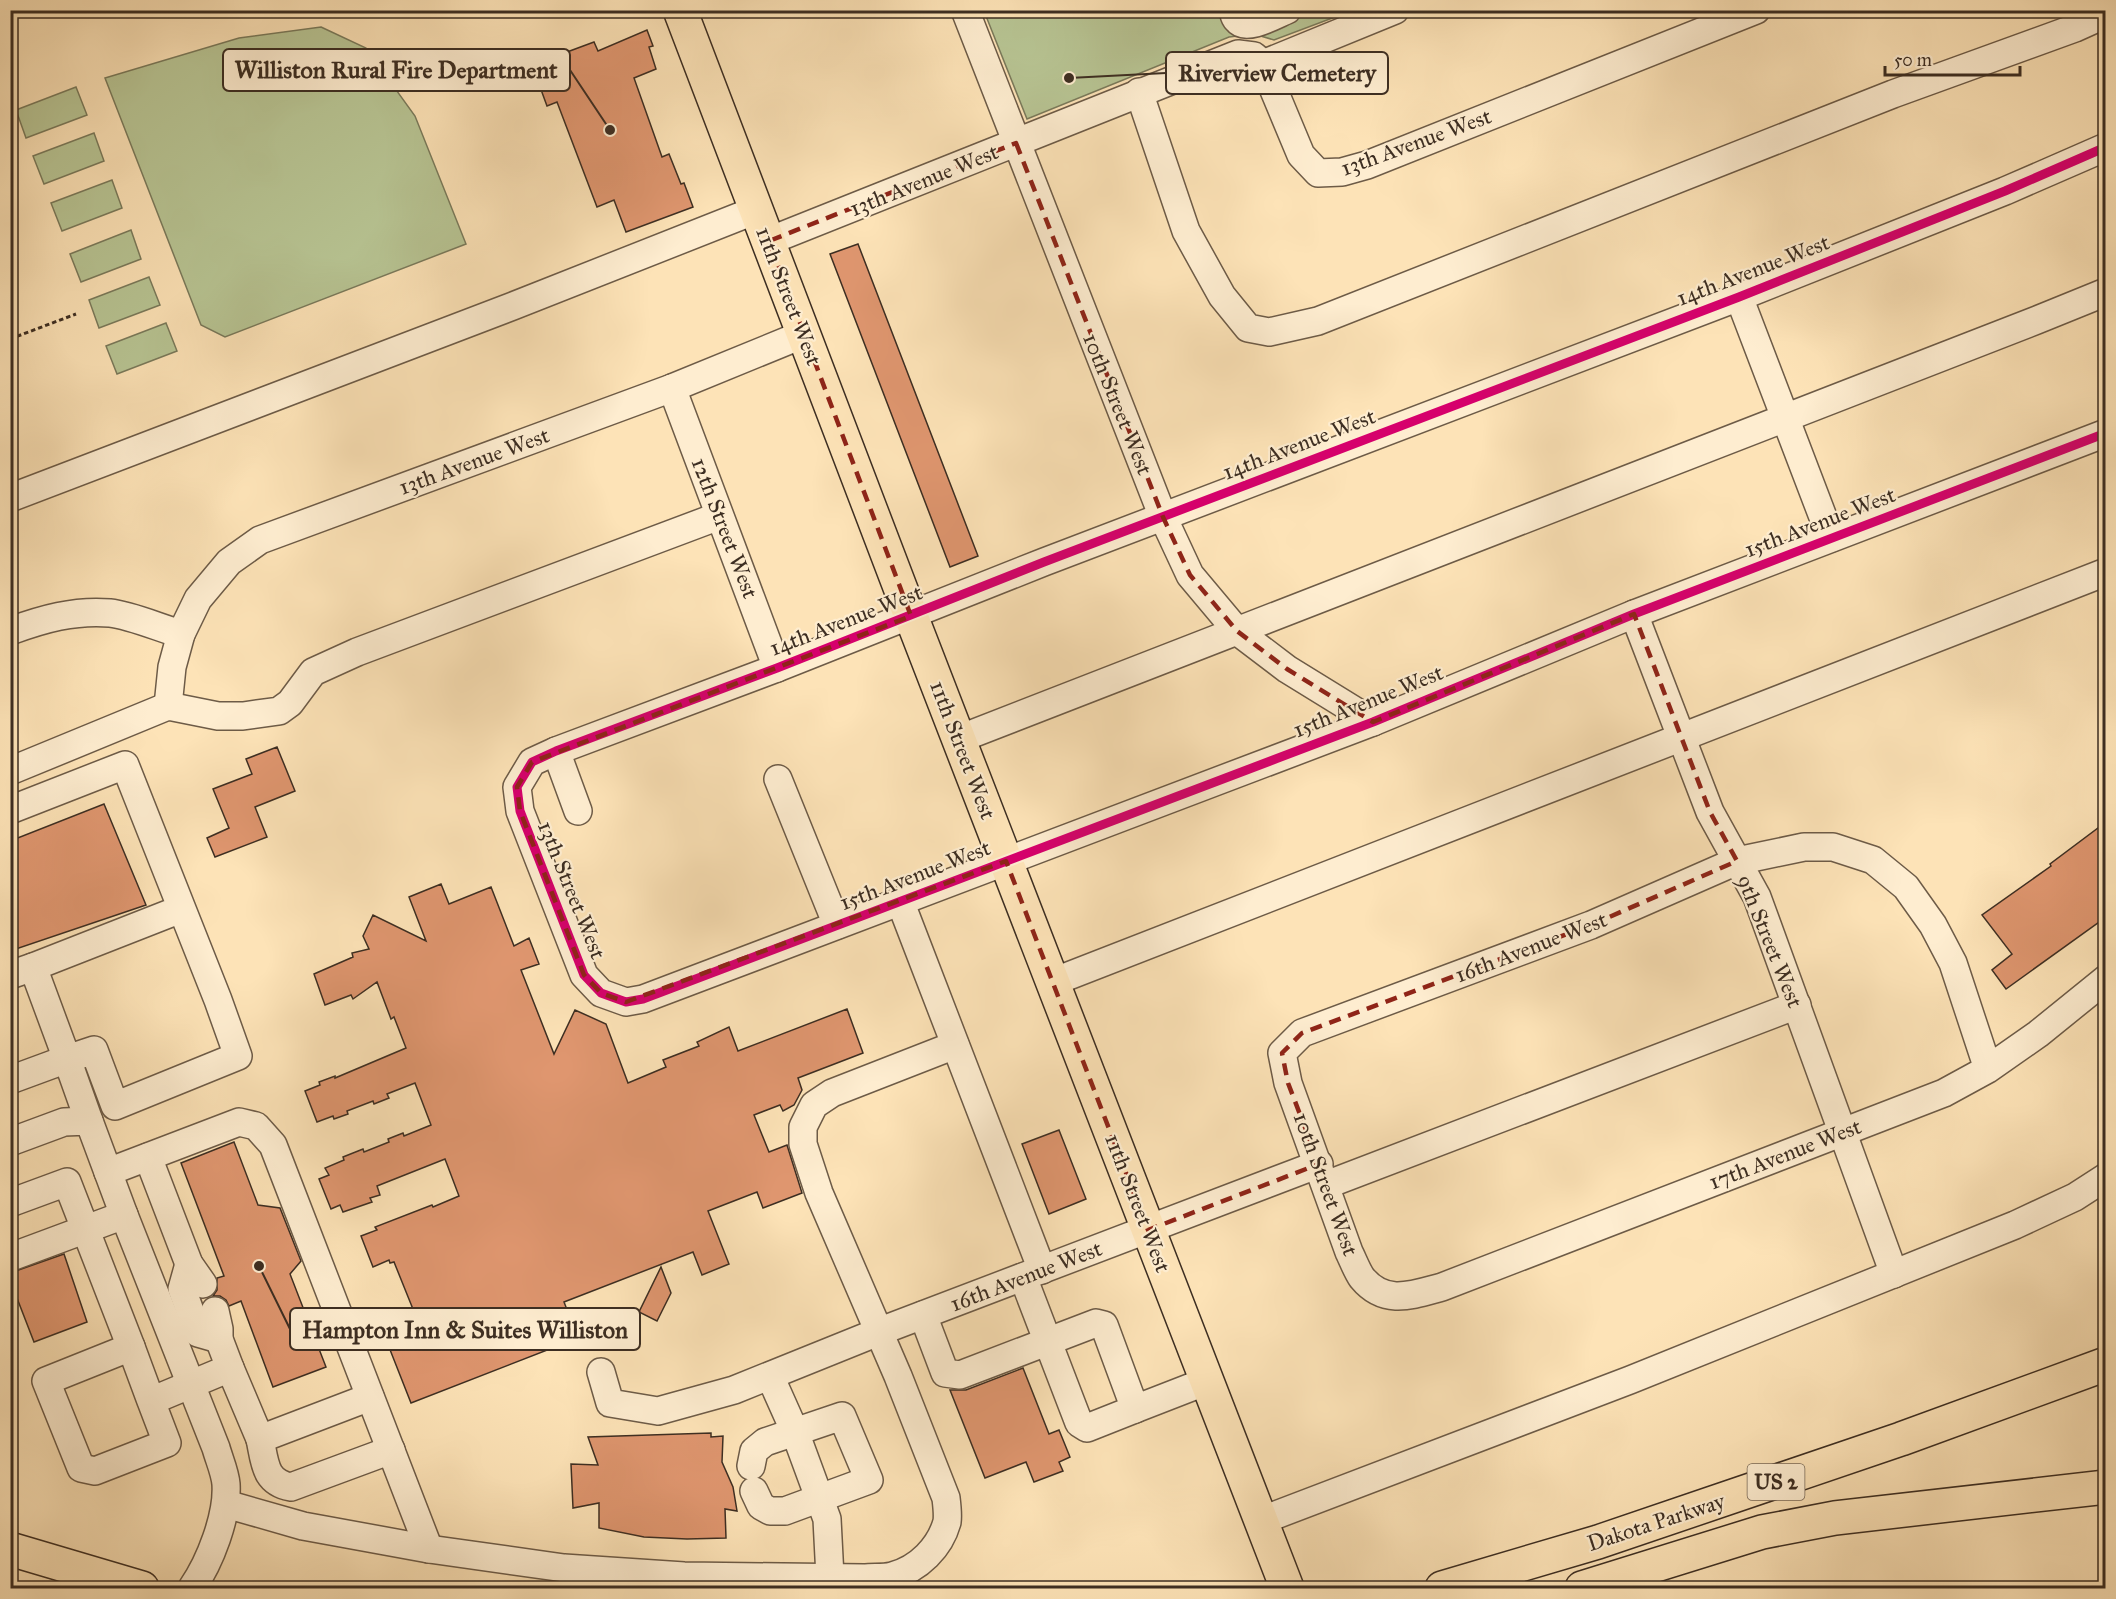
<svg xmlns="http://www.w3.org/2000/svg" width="2116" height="1599" viewBox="0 0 2116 1599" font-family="'IM FELL Great Primer',serif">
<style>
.green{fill:#b8c594;stroke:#7a7a5b;stroke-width:1.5}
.building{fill:#df966f;stroke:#3d2e22;stroke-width:1.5}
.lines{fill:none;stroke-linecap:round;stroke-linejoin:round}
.minor-casing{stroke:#6d5b47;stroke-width:30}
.major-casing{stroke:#3d2e22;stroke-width:36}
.highway-casing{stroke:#3d2e22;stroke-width:36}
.path{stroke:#3d2e22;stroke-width:3;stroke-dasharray:4.5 3;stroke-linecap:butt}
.minor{stroke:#feedd0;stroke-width:27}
.major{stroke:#fde3b7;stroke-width:33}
.highway{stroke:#fde3b7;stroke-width:33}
.cycleway-casing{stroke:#feedd0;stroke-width:13}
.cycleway{stroke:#d6006c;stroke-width:9}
.marked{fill:none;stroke:#8f2418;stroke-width:4.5;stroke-dasharray:12 8;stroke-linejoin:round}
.labels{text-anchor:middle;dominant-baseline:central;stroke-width:4.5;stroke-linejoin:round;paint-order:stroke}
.shield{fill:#feedd0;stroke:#776756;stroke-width:1.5}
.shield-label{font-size:21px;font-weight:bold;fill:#3d2e22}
.street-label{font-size:22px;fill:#3d2e22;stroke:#feedd0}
.leader{fill:none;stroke:#3d2e22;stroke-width:2}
.callout-dot{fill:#3d2e22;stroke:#feedd0;stroke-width:2}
.callout{fill:#feedd0;stroke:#3d2e22;stroke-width:2}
.callout-label{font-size:24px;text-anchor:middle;font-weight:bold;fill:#3d2e22}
</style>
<rect width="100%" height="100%" fill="#fde3b7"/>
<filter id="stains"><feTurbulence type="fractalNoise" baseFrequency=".00333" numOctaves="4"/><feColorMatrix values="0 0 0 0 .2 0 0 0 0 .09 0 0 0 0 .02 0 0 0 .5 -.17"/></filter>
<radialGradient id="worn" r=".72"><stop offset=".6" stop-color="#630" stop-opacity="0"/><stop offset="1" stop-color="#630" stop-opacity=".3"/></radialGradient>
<g class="green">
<path d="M984,11H1351L1274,40L1254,34L1229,37L1027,119Z"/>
<path d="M321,27L366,48L415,116L466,244L225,337L201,325L105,78L239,38Z"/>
<path d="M76,87L87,115L26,138L16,110Z"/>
<path d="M94,133L104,161L44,184L33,156Z"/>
<path d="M112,180L122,208L62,231L51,203Z"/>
<path d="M131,230L141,259L81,282L70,254Z"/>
<path d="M149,277L160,305L99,328L89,300Z"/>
<path d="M166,323L177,351L117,374L106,346Z"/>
</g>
<g class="building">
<path d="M647,30L653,46L649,47L656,69L634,78L662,157L669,154L681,184L684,183L693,207L626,232L614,200L597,207L557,102L547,106L532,65L594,42L598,51Z"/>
<path d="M858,244L978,556L950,567L830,254Z"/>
<path d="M277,747L295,791L255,807L267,837L215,857L207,838L229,828L213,789L252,774L246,759Z"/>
<path d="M104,804L146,905L10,951V841Z"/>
<path d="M2106,822V917L2006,989L1992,970L2012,954L1982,915L2051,866L2050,864Z"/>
<path d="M441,884L449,904L491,887L514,946L529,938L539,964L521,970L554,1054L575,1010L606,1024L628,1083L666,1067L663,1060L699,1046L697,1042L729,1027L738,1051L847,1009L863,1053L798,1078L802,1090L794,1105L783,1111L780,1105L754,1115L769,1152L787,1145L802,1193L763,1208L757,1192L708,1211L729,1264L702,1275L693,1252L564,1302L578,1338L411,1403L385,1337L419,1324L394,1262L390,1263L389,1260L373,1267L361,1236L377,1230L375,1227L432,1205L433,1207L459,1196L445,1159L377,1186L380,1195L370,1198L372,1202L343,1212L340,1205L331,1209L319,1179L329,1175L325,1168L344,1160L343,1157L363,1149L364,1152L389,1142L388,1139L403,1133L404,1136L431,1125L415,1083L387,1094L389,1098L374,1104L373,1101L347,1111L348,1114L334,1119L333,1116L317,1122L305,1091L320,1085L319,1082L335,1076V1078L406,1048L394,1017L391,1019L377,982L353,999L351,995L325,1005L314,974L353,957L352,953L369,949L363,936L373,915L426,941L409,897Z"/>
<path d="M1059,1130L1086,1199L1049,1214L1022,1144Z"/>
<path d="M234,1142L258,1205L280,1208L301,1261L290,1274L326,1367L273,1387L241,1301L229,1306L226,1300L220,1296H213L217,1290V1278L224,1276L181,1163Z"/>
<path d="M64,1254L87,1322L34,1342L10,1280V1273Z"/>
<path d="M661,1267L671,1293L657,1321L639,1312Z"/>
<path d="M1023,1368L1049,1434L1059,1430L1070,1457L1059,1462L1063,1471L1034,1482L1026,1462L985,1478L950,1390H966Z"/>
<path d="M711,1433V1437L723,1436L722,1462L733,1487L737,1511L725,1509L726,1538L687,1539L644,1537L599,1528V1503L573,1508L571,1464L598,1465L588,1437Z"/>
</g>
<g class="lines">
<defs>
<g id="minor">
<path d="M965,10L1163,517L1190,575L1237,631L1287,669L1373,722"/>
<path d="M1233,10C1234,14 1234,17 1237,20C1246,32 1275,15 1287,10"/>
<path d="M1263,64L1395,10"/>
<path d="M1139,92L1186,231L1222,296L1248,328L1269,332L1318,321L1893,94L2075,28L2106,14"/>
<path d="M2106,147L2005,191L1739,297L1044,562L777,668L556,751L532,762L517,787L520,811L584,975L601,993L626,1002L643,999L1373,722L1634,614L2106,433"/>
<path d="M769,241L1238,54L1254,56L1263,64L1301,155L1318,173L1342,172L1367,165L1756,10"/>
<path d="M1739,297L1831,538"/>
<path d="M672,388L777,668"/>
<path d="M10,498L513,306L756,210"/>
<path d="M1634,614L1710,812L1757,897L1894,1274"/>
<path d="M10,631C43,619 74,610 110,613C130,615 160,628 181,634"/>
<path d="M168,706L172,667L181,634L198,599L229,562L260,540L672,388L804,334"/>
<path d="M959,739L2037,320L2106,292"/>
<path d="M556,751L578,811"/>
<path d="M10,771L168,706L218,716H243L279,711L290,703L313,672L357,652L719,516"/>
<path d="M778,779L837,925"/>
<path d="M10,810L125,765L218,1000L238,1056L115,1106L94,1050L67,1059L33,967L181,909"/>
<path d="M900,901L1042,1270"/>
<path d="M10,975L33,967"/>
<path d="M1053,982L2106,572"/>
<path d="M1988,1069L1953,963L1933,925L1906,887L1873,860L1833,847H1804L1737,861L1591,925L1302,1033L1282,1053L1288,1083L1349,1252C1353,1260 1357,1271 1362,1278C1385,1306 1412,1295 1442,1287L1944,1093L1988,1069L2038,1034L2106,979"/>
<path d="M10,1080L67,1059L89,1121"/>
<path d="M10,1142L64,1122L89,1121L124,1215L216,1448C219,1459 225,1472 226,1484C228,1516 210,1562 192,1588"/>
<path d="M148,1157L189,1264L203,1284"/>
<path d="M108,1172L239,1122L256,1126L273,1145L429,1549"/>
<path d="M1326,1185L1797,1005"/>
<path d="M10,1203L67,1182L131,1347"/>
<path d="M10,1255L11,1257L124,1215"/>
<path d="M189,1264L182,1289L198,1333L219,1339"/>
<path d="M1023,1277L1079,1423L1087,1428L1135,1409"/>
<path d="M923,1315L945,1373L960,1375L1096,1323L1104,1325L1135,1409L1207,1381"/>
<path d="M230,1368L260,1439L370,1397"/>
<path d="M601,1372L610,1403L658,1411L734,1390L878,1332L1319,1164"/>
<path d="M770,1376L795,1432L827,1519L830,1577"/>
<path d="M151,1401L131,1347L46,1381L81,1468L95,1471L167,1443L151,1401L230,1368L219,1339V1329L215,1311"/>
<path d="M260,1439C265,1462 264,1482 291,1487L391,1450"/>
<path d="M751,1466L754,1451L765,1442L842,1416L869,1480L785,1511H770L761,1506L754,1491"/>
<path d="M226,1504L303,1526L429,1549L564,1568L684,1576L864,1578C873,1577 884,1578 892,1576C919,1569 940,1547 947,1522C948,1515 947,1506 946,1498L898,1376L819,1193L803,1144V1127L814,1105L832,1093L955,1045"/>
<path d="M1260,1521L1630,1380L2015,1225L2075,1197L2106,1177"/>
</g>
<path id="major" d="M680,10L911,616L1287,1588"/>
<g id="highway">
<path d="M10,1549L142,1588"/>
<path d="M1442,1588L1598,1542L1901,1439L2106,1364"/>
<path d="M1582,1588L1762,1532L1835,1518L2106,1487"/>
</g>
</defs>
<use href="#minor" class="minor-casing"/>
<use href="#major" class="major-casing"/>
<use href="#highway" class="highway-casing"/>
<path class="path" d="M10,339L76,314"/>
<use href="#minor" class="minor"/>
<use href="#major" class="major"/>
<use href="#highway" class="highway"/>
<defs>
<path id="cycleway" d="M2106,147L2005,191L1739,297L1044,562L777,668L556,751L532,762L517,787L520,811L584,975L601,993L626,1002L643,999L1373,722L1634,614L2106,433"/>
</defs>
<use href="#cycleway" class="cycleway-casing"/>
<use href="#cycleway" class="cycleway"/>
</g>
<path class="marked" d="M1016,143L1163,517L1190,575L1237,631L1287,669L1373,722L1634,614L1710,812L1737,861L1591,925L1302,1033L1282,1053L1288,1083L1319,1164L1148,1230L1006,861L626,1002L601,993L584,975L520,811L517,787L532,762L911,616L769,241Z"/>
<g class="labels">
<rect class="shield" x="1747.5" y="1464" width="57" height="36" rx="4.5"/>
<g class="shield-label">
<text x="1776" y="1482">US 2</text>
</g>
<g class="street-label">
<text transform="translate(1416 142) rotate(-20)">13th Avenue West</text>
<text transform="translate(924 180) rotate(-22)">13th Avenue West</text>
<text transform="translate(1753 270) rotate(-21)">14th Avenue West</text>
<text transform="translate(789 296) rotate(69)">11th Street West</text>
<text transform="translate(1118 404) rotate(68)">10th Street West</text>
<text transform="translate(1299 444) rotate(-21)">14th Avenue West</text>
<text transform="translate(474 461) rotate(-20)">13th Avenue West</text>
<text transform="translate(1820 522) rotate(-21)">15th Avenue West</text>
<text transform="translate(725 528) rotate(69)">12th Street West</text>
<text transform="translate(846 620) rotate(-21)">14th Avenue West</text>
<text transform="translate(1368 701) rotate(-22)">15th Avenue West</text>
<text transform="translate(963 750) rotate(69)">11th Street West</text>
<text transform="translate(915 875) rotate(-21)">15th Avenue West</text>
<text transform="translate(572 890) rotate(68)">13th Street West</text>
<text transform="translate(1770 941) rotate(68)">9th Street West</text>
<text transform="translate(1531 947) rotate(-21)">16th Avenue West</text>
<text transform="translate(1785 1154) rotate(-21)">17th Avenue West</text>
<text transform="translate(1326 1184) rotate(70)">10th Street West</text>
<text transform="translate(1138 1203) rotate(69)">11th Street West</text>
<text transform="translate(1026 1276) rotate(-21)">16th Avenue West</text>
<text transform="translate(1656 1522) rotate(-18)">Dakota Parkway</text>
</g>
</g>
<path class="leader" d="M610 130L570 70M1069 78L1166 73M259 1266L290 1329"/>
<g class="callout-dot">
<circle cx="610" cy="130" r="6"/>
<circle cx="1069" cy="78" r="6"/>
<circle cx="259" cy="1266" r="6"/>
</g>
<g class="callout">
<rect x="223" y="49" width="347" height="42" rx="6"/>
<rect x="1166" y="52" width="222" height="42" rx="6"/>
<rect x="290" y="1308" width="350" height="42" rx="6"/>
</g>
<g class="callout-label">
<text x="396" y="78">Williston Rural Fire Department</text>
<text x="1277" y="81">Riverview Cemetery</text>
<text x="465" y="1338">Hampton Inn &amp; Suites Williston</text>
</g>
<rect width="2116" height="1599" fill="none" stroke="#fde3b7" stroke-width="36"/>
<rect x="12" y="12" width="2092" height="1575" fill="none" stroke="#3d2e22" stroke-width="3"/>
<rect x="18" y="18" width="2080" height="1563" fill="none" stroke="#3d2e22" stroke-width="1.5"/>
<path d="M1885 66v9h135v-9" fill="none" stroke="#3d2e22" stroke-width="3"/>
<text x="1894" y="66" font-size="18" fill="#3d2e22" stroke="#feedd0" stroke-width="4.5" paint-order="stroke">50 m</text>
<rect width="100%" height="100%" filter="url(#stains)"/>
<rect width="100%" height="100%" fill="url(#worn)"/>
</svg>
